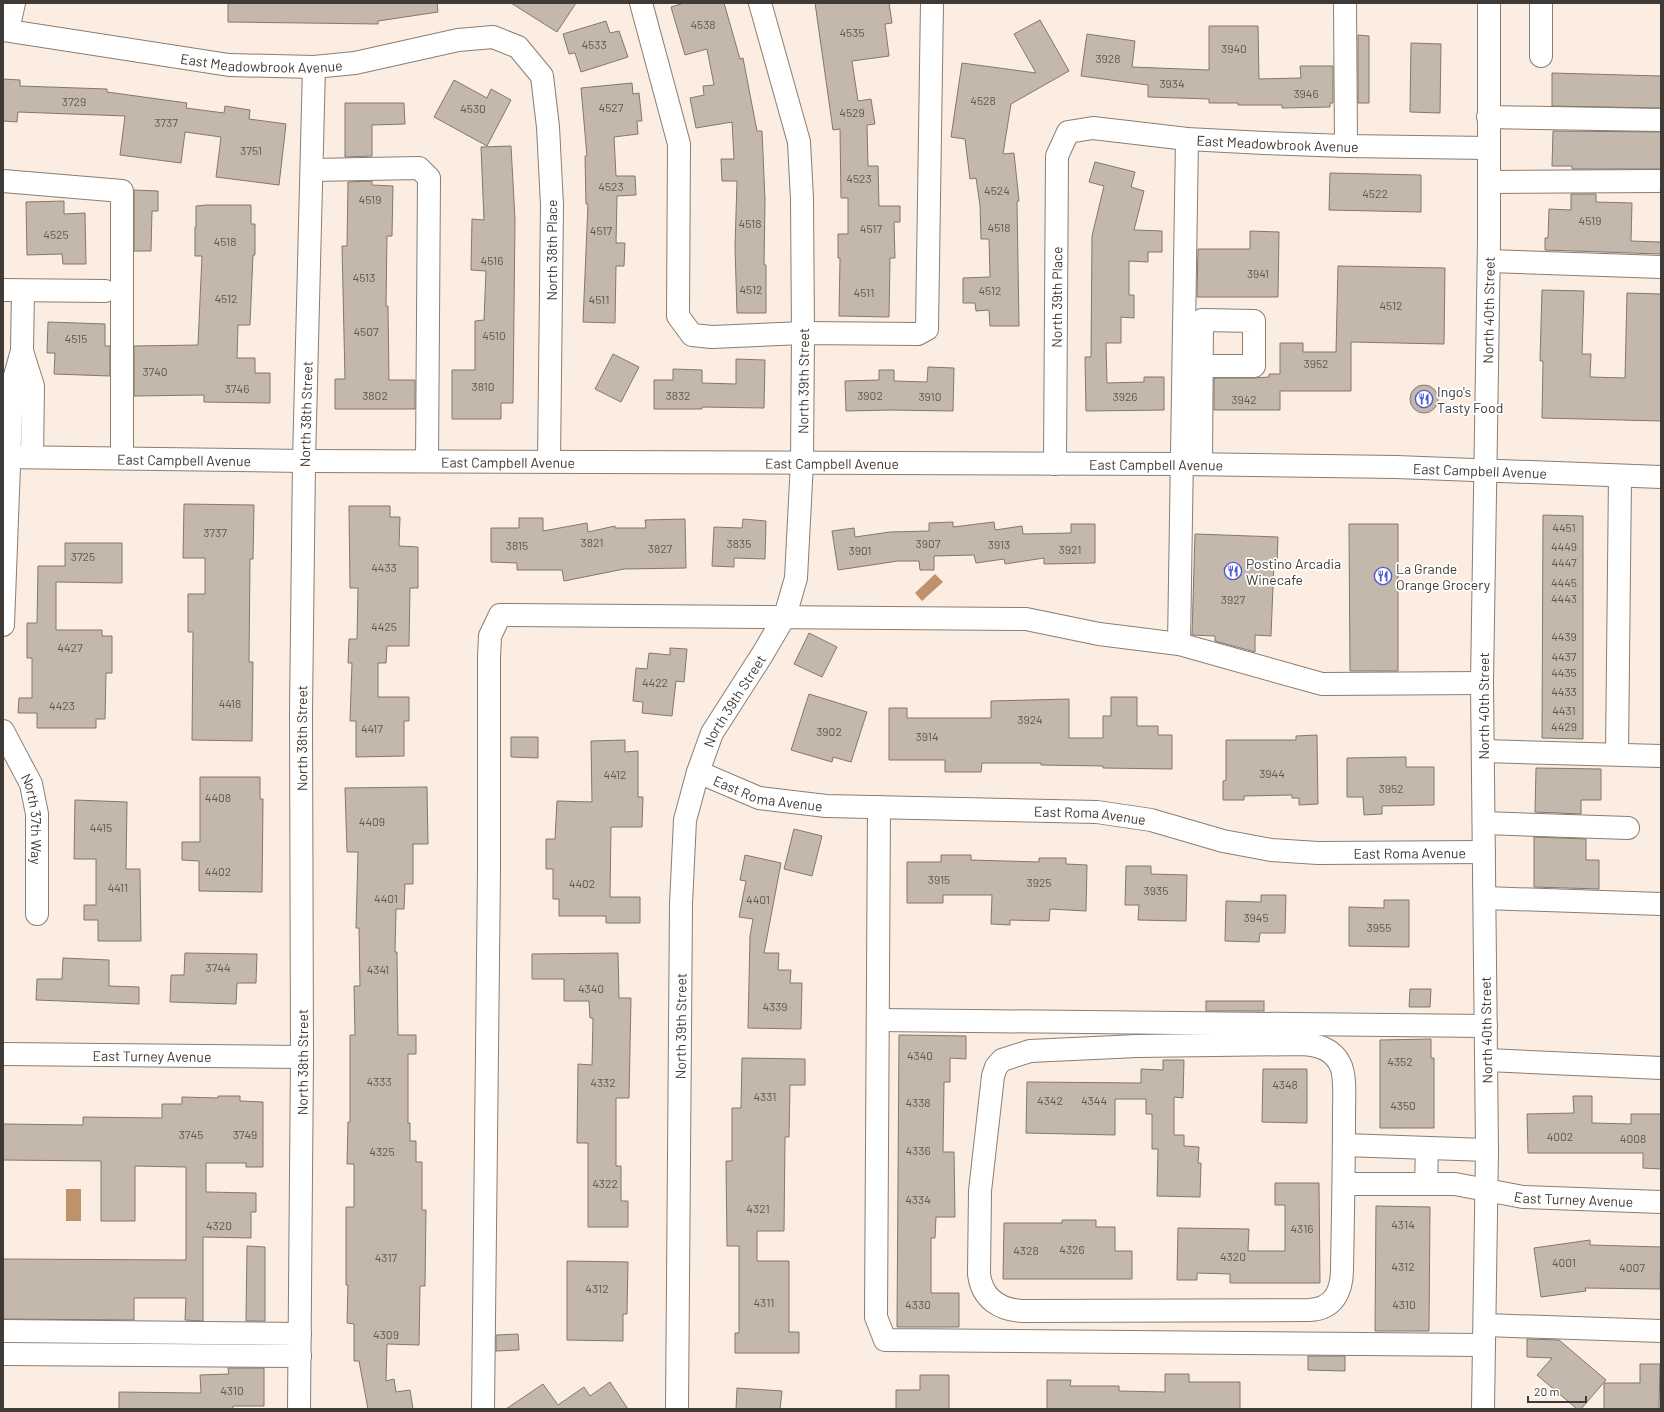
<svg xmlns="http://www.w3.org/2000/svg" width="1664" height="1412" viewBox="0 0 1664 1412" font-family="Barlow,sans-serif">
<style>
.water{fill:#be936b}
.building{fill:#c4b7ab;stroke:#84776c}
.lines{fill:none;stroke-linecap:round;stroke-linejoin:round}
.minor-casing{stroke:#8a7d72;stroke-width:24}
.major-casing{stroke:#8a7d72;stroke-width:24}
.minor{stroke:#fff;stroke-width:22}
.major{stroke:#fff;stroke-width:22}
.labels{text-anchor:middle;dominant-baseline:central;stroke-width:3.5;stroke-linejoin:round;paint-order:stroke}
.number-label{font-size:12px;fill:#605952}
.street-label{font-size:14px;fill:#3f3a35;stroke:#fff}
.poi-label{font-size:14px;fill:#3f3a35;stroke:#fff;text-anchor:start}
</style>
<rect width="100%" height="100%" fill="#fbede1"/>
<g class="water">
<path d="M935,574L943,582L922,601L915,593Z"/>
<rect x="66" y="1189" width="15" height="32"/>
</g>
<g class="building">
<path d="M228,3H437L438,12L378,21V24L228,22Z"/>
<path d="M511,3H576L557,32Z"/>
<path d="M684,3H724L740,59L743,58L757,131H762L765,200L764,265H766V313H737L735,247L737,181H722L721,159H734L732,122L696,128L690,98L704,95L703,86L714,85L707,49L685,55L671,7Z"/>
<path d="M815,3H889L892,23L885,24L889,56L852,61L858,101L871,99L875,124L867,125L868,166H878L879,206H900V222H894L895,258H890L889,317L839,316L840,258H838V234H848V198H841L840,129L833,130Z"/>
<path d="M1040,20L1069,71L1011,104L1003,154L1014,153L1019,201H1017L1019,326H990L989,310L976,311L975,303H963V278L990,277L989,239H981L980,205L976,178L970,179L965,139L951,137L962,63L1036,73L1014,34Z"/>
<path d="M606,21L610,33L619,31L628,57L581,72L575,53L569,54L563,34Z"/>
<path d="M1209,26H1258L1259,79L1301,78L1300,66H1333V103H1330V107L1282,108V105H1238V103H1209V99L1148,97V85L1081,76L1087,34L1135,41L1132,67L1209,70Z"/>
<path d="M1358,35L1369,36V103H1358Z"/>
<path d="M1411,43L1441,44L1440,113L1410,112Z"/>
<path d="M1552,73L1661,76V108L1552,106Z"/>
<path d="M3,79L20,80V86L107,89V92L187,103L186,108L224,113L225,106L250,110L249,119L286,124L279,185L216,177L221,137L185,132L181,163L120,155L125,116L18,112L17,122L3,121Z"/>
<path d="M454,80L487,98L491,89L511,100L487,146L434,117Z"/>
<path d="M632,83L633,94L639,93L642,121H637L638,134L614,137L616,176H635L636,195L617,196L616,243H625L624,266H616L615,323L583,322L588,204H586L585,156H587L581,88Z"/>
<path d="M345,103H404L405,124L372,125V156L345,157Z"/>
<path d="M1553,131L1661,132V169H1572V166H1552Z"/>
<path d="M511,146L515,220L513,403H501V419H452V370H475V321L484,320L486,271L471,270L472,219L484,220L481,147Z"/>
<path d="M1095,162L1135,172L1131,187L1144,191L1134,230L1162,231V252H1148V262L1129,261V295H1134V318L1121,317V343H1106L1107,383L1144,382V377H1164V410L1086,411L1085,357H1091L1092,236L1104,186L1089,182Z"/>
<path d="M1330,173L1421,175V212L1329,210Z"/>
<path d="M372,181V185L393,186L392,236H387L386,306H388L389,380H415V409H335V379H345L342,246H347L348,182Z"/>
<path d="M134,190L158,191V211H152L151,251H134Z"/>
<path d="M1571,194H1596V202L1632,203L1631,241L1661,242V254L1545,250V238H1548L1549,209L1571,210Z"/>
<path d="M64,201V214L85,213L86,264H63L62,254L27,255L26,202Z"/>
<path d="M206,205H251V224H255V255H253L250,325H238L237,358H255V373H270V403L204,402V395L134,396V346L198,345L202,256H195V227H196V206Z"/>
<path d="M1250,231L1279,232L1278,297H1197L1198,249H1250Z"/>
<path d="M1338,266L1445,268L1444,344L1351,342V391H1280V410H1214V378H1254L1269,377V374H1280V343H1303V352H1336Z"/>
<path d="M1542,290L1584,291L1582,354H1591L1590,377L1625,378L1627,293L1661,294V421L1542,418L1543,361H1540Z"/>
<path d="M48,322L105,324V346H110V376L54,374L55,353H47Z"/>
<path d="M613,354L639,367L621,402L595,389Z"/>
<path d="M736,359L765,360L764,408L702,407V409H654V380H673V369L702,370V383L736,384Z"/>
<path d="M928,367L954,368L953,411L890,410L846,411L845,381L879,380V370H894V381L927,382Z"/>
<circle cx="1424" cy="399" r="14"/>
<path d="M184,504L254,505L253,559H250L249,662H253L252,741L192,740L193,632H188V594H205V558H183Z"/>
<path d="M349,506H390V517H400L399,546L418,547V588H410L409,646H387L386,663H378V697H409V721H404V756L356,757V721H350L352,663H348L349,639H357L358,588H350Z"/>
<path d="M1543,515L1583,516V739L1542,738Z"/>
<path d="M519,518H543V531L587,523L588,532L615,526V528H646L645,520L685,519L686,568L624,569L564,581L562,570H517V563L491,562V528H519Z"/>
<path d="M743,519L766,521L765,559L734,558V567L712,566L714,527L742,528Z"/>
<path d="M953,522V527L994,522L995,530L1022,526L1023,534L1071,533V524H1095V563L1044,564V558L1005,564L1004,559L976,563L974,555L934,556V570H920L919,561H898L838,570L832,531L854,528L855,537L890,532L929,531V523Z"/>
<path d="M1349,524H1398V671H1350Z"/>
<path d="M1195,534L1278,537L1277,563L1274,562L1271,636L1255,635V652L1215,641V636L1192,635Z"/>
<path d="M65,543H122V583L56,582V630H102V636H112V673H106L105,719H96V728H37V713H18L19,698H32V658H27V623H37L38,566H65Z"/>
<path d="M809,633L837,647L822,677L794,664Z"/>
<path d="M670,648L687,649L684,682L676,681L672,716L642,713L643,702L633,701L636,668L647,669L649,653L670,655Z"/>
<path d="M809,694L867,712L851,762L833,757L832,762L791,750Z"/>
<path d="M1111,697H1137V726H1158V735H1172V769L1103,768V766L1041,765V763H982L981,772H945V760H889V708H907V718H991V701L1069,699V738H1103V716H1111Z"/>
<path d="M1317,735L1318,804L1299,805V798H1292V795L1244,796V800H1223V781L1226,780V740H1296V736Z"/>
<path d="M511,737H538V758L511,757Z"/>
<path d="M625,740V752L638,751V797H643L642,827H611L610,897H640V923H606V916H559V899H553V869H546V839H555L557,801L592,802L591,741Z"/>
<path d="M1406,757V767H1434V805L1382,806V814L1364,815L1363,797H1347V758Z"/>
<path d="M1536,768L1601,769V800H1581V814L1535,812Z"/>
<path d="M200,777H260V799H263L262,892L199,891V861L182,860V842H200Z"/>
<path d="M427,787L428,844H413V884H405L404,909H396L395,952H397L398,1035H416V1054H408V1123H410V1141H416V1162H422V1210H426L425,1286H420L419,1345L387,1344L386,1381L394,1379L396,1392L410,1390L413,1409H368L359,1361H354V1324L347,1323L348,1285H346V1207H354V1164H347L348,1122H350V1035H355L354,986H360L359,928H356L358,852H347L345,788Z"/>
<path d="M75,800L127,802L126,869H140L141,941H98V920H84V905H96V859H74Z"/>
<path d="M794,829L822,836L812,876L784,869Z"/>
<path d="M1534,837L1586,839V860H1599V889L1534,887Z"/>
<path d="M745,855L781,863L764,953H779L778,970H791L790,983H802L801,1029L748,1028L750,936L753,919L739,917L746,881L740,880Z"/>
<path d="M941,855H971V860L1039,862V858H1066V864L1087,865L1086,911L1050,909L1049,921L1010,920V925L991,924L992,895H943V903H907V862H941Z"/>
<path d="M1126,866H1151V874L1187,875L1186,921L1138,920L1139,905H1125Z"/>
<path d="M1261,895H1286L1285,933H1260L1259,942L1225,941L1226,901L1261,902Z"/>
<path d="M1384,900H1409V947L1349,946V907L1384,908Z"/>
<path d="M185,953L257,954L256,983H237L236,1004L170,1002L171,975H184Z"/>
<path d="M618,953L619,998H631L629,1098H616V1166H621V1201H628V1227H588V1143H577L578,1064L592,1065L593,1018H590L589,1001H564V979H532V954Z"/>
<path d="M63,958L109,960V986L139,987V1004L36,1000L37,979H62Z"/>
<path d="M1410,989H1431L1430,1007H1409Z"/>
<rect x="1206" y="1001" width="58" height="10"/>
<path d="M899,1035L966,1036V1059L950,1058V1082H944L943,1152H954L955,1217H936L935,1238H931V1293H959V1327H897Z"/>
<path d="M1431,1039V1058H1434V1128H1380V1040Z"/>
<path d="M742,1058L805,1059V1085H790L789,1137H785L784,1231H757V1261H789V1332H799V1353H735V1333H739V1246H727L726,1161H732V1108H741Z"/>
<path d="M1163,1060H1184L1183,1098L1174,1097V1135H1184V1146L1199,1147L1198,1163H1201L1200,1197L1157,1196L1158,1149H1152V1114H1146V1099H1115V1135L1026,1133L1027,1082L1141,1083V1069L1163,1070Z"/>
<path d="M1263,1069H1307V1123L1262,1122Z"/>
<path d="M218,1096H240V1101L263,1102V1167H246V1163H206V1192L256,1193V1212H251V1238L203,1237V1321L185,1320L186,1298H134V1320L3,1319V1259L186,1260V1167L135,1166V1221H101V1161L3,1160V1124L83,1125V1117L162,1118V1104H182V1097L218,1098Z"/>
<path d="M1573,1096H1592V1123L1631,1124V1114H1661V1169L1643,1168V1153H1528L1527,1114L1574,1113Z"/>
<path d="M1275,1183H1319L1320,1283H1230V1274L1197,1273V1280H1177L1178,1228L1249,1229L1248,1251H1285V1205H1275Z"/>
<path d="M1376,1206L1430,1207L1429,1331H1375Z"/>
<path d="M1062,1220H1096V1227H1115V1251H1132V1279H1003L1004,1223H1062Z"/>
<path d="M1590,1240V1245L1661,1247L1660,1289L1585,1288L1586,1291L1541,1297L1534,1248Z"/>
<path d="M247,1246L265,1247V1321H246Z"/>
<path d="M567,1261L628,1262L627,1314H623V1341L567,1340Z"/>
<path d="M518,1334L519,1350L496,1351V1335Z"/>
<path d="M1527,1339L1559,1340L1606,1380L1581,1409H1577L1537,1375L1552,1358L1527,1357Z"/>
<path d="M1308,1356H1345V1371L1308,1370Z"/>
<path d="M1640,1364H1660L1659,1409H1604V1383H1640Z"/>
<path d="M228,1368H264V1406H233V1409H119V1392L201,1393L200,1375L229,1374Z"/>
<path d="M1165,1374H1189V1382H1240V1409H1047V1380H1071L1070,1386H1119V1391L1165,1392Z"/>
<path d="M920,1375H949V1409H896V1390H920Z"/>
<path d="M610,1382L628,1409H506L543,1384L558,1405L584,1387L590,1396Z"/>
<path d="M737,1388L782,1391L780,1409H736Z"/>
</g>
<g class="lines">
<defs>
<g id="minor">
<path d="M641,3L679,144L678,316L692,335L712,337L803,333L918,334L927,329L932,3"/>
<path d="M1345,3L1346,146"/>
<path d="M1541,3V56"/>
<path id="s1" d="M3,30L229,65L314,67L355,63L458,40L493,37L518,47L542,76L548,127L552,205L549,461"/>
<path d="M8,30L14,3"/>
<path d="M1488,117L1661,120"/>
<path d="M312,170L419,168L429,178L427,461"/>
<path d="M3,181L122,191V458"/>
<path d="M1489,182L1658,181"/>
<path d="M1489,261L1661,267"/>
<path d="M3,290L105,291"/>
<path d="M22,351L33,386L32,457"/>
<path id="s2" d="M3,457L304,461L1182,464L1396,467L1661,477"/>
<path id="s3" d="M1055,464L1057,156L1068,132L1093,128L1187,139L1264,143L1346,146L1488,148"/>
<path d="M1201,464L1202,320L1254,321V366H1202"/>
<path d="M3,625L12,386L22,351L23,291"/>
<path d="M1179,644L1187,139"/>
<path id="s4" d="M3,731L31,784L37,814V914"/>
<path d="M1483,751L1661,756"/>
<path d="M1617,754L1620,476"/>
<path id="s5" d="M698,772L759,798L826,806L1097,812L1151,820L1223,841L1271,850L1318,853L1484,852"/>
<path d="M879,807L876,1317L885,1340L1484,1345"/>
<path d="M1484,823L1628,828"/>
<path d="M1485,898L1661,904"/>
<path d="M878,1020L1486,1026"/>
<path d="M1302,1044C1317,1045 1332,1048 1340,1064C1346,1075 1344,1100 1344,1113C1344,1165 1343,1217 1342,1269C1342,1291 1334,1309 1309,1310L1023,1311C1000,1310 982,1299 979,1274L980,1191L993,1076L996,1067L1002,1060L1030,1051L1137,1046Z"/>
<path id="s6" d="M3,1054L302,1057"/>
<path d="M1487,1060L1661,1068"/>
<path d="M1344,1145L1487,1150"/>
<path id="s7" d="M1344,1184H1455L1523,1197L1661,1202"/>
<path d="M1426,1184L1427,1148"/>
<path d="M1485,1325L1661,1331"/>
<path d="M3,1331L300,1334"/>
<path d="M3,1354L300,1356"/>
<path id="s8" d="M299,1409L302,1057L301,712L304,461L314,67"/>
<path d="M483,1409L489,870V658L490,636L500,615L1026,619L1099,634L1179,644L1322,684L1482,683"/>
<path id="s9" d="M677,1409L681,904L685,820L698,772L712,733L762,655L785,616L796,578L802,462L803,333L802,199L799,142L760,3"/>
</g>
<g id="major">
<path id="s10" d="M1483,1409L1487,1150L1482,683L1489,240V3"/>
</g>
</defs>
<use href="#minor" class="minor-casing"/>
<use href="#major" class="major-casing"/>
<use href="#minor" class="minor"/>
<use href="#major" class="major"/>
</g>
<defs>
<symbol id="restaurant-ring" viewBox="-11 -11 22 22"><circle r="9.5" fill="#fff" stroke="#4f5bd1" stroke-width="1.5"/><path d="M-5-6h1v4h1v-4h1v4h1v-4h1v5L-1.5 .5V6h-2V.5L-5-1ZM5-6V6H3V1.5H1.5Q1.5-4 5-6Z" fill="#4f5bd1"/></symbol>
</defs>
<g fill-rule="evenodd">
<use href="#restaurant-ring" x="1414" y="389" width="20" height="20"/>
<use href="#restaurant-ring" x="1223" y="561" width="20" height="20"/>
<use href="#restaurant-ring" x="1373" y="566" width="20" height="20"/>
</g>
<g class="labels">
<g class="number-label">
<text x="703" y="24">4538</text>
<text x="852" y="32">4535</text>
<text x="594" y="44">4533</text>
<text x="1234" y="48">3940</text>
<text x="1108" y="58">3928</text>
<text x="1172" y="83">3934</text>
<text x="1306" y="93">3946</text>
<text x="983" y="100">4528</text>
<text x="74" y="101">3729</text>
<text x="611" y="107">4527</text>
<text x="473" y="108">4530</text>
<text x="852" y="112">4529</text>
<text x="166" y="122">3737</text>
<text x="251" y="150">3751</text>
<text x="859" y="178">4523</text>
<text x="611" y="186">4523</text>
<text x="997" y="190">4524</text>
<text x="1375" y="193">4522</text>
<text x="370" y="199">4519</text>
<text x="1590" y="220">4519</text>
<text x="750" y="223">4518</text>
<text x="999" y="227">4518</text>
<text x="871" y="228">4517</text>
<text x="601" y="230">4517</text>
<text x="56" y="234">4525</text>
<text x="225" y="241">4518</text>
<text x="492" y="260">4516</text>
<text x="1258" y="273">3941</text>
<text x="364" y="277">4513</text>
<text x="751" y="289">4512</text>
<text x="990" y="290">4512</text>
<text x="864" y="292">4511</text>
<text x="226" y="298">4512</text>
<text x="599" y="299">4511</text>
<text x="1391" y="305">4512</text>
<text x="366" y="331">4507</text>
<text x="494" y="335">4510</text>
<text x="76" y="338">4515</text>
<text x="1316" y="363">3952</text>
<text x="155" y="371">3740</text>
<text x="483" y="386">3810</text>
<text x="237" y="388">3746</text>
<text x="375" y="395">3802</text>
<text x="678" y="395">3832</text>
<text x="870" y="395">3902</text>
<text x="930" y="396">3910</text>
<text x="1125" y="396">3926</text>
<text x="1244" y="399">3942</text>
<text x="1564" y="527">4451</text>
<text x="215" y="532">3737</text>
<text x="592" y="542">3821</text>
<text x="739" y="543">3835</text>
<text x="928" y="543">3907</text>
<text x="999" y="544">3913</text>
<text x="517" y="545">3815</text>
<text x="1564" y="546">4449</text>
<text x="660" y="548">3827</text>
<text x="1070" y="549">3921</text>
<text x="860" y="550">3901</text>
<text x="83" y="556">3725</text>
<text x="1564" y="562">4447</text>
<text x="384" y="567">4433</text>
<text x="1564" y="582">4445</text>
<text x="1564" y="598">4443</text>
<text x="1233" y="599">3927</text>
<text x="384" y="626">4425</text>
<text x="1564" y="636">4439</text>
<text x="70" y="647">4427</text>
<text x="1564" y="656">4437</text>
<text x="1564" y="672">4435</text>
<text x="655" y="682">4422</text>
<text x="1564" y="691">4433</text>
<text x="230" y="703">4418</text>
<text x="62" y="705">4423</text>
<text x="1564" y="710">4431</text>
<text x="1030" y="719">3924</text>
<text x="1564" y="726">4429</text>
<text x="372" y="728">4417</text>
<text x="829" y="731">3902</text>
<text x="927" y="736">3914</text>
<text x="1272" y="773">3944</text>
<text x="615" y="774">4412</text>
<text x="1391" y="788">3952</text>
<text x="218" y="797">4408</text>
<text x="372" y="821">4409</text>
<text x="101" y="827">4415</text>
<text x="218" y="871">4402</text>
<text x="939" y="879">3915</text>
<text x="1039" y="882">3925</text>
<text x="582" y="883">4402</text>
<text x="118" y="887">4411</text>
<text x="1156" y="890">3935</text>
<text x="386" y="898">4401</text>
<text x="758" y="899">4401</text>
<text x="1256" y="917">3945</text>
<text x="1379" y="927">3955</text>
<text x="218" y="967">3744</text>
<text x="378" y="969">4341</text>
<text x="591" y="988">4340</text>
<text x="775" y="1006">4339</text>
<text x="920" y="1055">4340</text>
<text x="1400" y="1061">4352</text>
<text x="379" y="1081">4333</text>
<text x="603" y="1082">4332</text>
<text x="1285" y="1084">4348</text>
<text x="765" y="1096">4331</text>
<text x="1050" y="1100">4342</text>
<text x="1094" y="1100">4344</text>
<text x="918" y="1102">4338</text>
<text x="1403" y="1105">4350</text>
<text x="191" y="1134">3745</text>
<text x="245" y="1134">3749</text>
<text x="1560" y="1136">4002</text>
<text x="1633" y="1138">4008</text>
<text x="918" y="1150">4336</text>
<text x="382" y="1151">4325</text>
<text x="605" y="1183">4322</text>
<text x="918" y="1199">4334</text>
<text x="758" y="1208">4321</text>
<text x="1403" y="1224">4314</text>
<text x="219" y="1225">4320</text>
<text x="1302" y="1228">4316</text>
<text x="1072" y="1249">4326</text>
<text x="1026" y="1250">4328</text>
<text x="1233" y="1256">4320</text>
<text x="386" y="1257">4317</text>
<text x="1564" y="1262">4001</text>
<text x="1403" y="1266">4312</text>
<text x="1632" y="1267">4007</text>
<text x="597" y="1288">4312</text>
<text x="764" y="1302">4311</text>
<text x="918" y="1304">4330</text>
<text x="1404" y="1304">4310</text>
<text x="386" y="1334">4309</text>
<text x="232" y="1390">4310</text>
</g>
<g class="street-label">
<text stroke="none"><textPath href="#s1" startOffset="261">East Meadowbrook Avenue</textPath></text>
<text stroke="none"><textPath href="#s3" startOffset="545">East Meadowbrook Avenue</textPath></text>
<text transform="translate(551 250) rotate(-90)">North 38th Place</text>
<text stroke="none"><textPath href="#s3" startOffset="167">North 39th Place</textPath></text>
<text stroke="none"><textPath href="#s10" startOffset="1099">North 40th Street</textPath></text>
<text stroke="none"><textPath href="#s9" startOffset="1055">North 39th Street</textPath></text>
<text stroke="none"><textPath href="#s8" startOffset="995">North 38th Street</textPath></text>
<text stroke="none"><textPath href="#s2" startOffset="181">East Campbell Avenue</textPath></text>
<text stroke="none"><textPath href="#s2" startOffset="505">East Campbell Avenue</textPath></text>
<text stroke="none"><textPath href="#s2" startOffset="829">East Campbell Avenue</textPath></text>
<text stroke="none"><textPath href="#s2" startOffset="1153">East Campbell Avenue</textPath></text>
<text stroke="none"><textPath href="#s2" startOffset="1477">East Campbell Avenue</textPath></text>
<text stroke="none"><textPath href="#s9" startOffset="719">North 39th Street</textPath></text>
<text transform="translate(1483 706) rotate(-90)">North 40th Street</text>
<text stroke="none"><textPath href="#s8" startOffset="671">North 38th Street</textPath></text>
<text stroke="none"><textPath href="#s5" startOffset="74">East Roma Avenue</textPath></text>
<text stroke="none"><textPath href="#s5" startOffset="398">East Roma Avenue</textPath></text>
<text stroke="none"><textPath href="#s4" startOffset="95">North 37th Way</textPath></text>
<text stroke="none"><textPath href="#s5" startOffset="722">East Roma Avenue</textPath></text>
<text stroke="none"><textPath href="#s9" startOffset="383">North 39th Street</textPath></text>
<text transform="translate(1486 1030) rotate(-91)">North 40th Street</text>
<text stroke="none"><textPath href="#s6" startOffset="149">East Turney Avenue</textPath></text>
<text stroke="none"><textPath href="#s8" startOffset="347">North 38th Street</textPath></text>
<text stroke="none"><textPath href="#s7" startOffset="231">East Turney Avenue</textPath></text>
</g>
<g class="poi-label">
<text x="1437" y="391">Ingo's<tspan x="1437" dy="16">Tasty Food</tspan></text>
<text x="1246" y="563">Postino Arcadia<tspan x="1246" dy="16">Winecafe</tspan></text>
<text x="1396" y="568">La Grande<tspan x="1396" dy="16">Orange Grocery</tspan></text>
</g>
</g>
<rect width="1664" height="1412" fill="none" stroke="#3f3a35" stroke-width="8"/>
<path d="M1528 1396v6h58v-6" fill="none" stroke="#3f3a35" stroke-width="2"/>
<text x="1534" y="1396" font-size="12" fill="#3f3a35" stroke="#ffffff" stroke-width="3" paint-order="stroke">20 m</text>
</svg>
